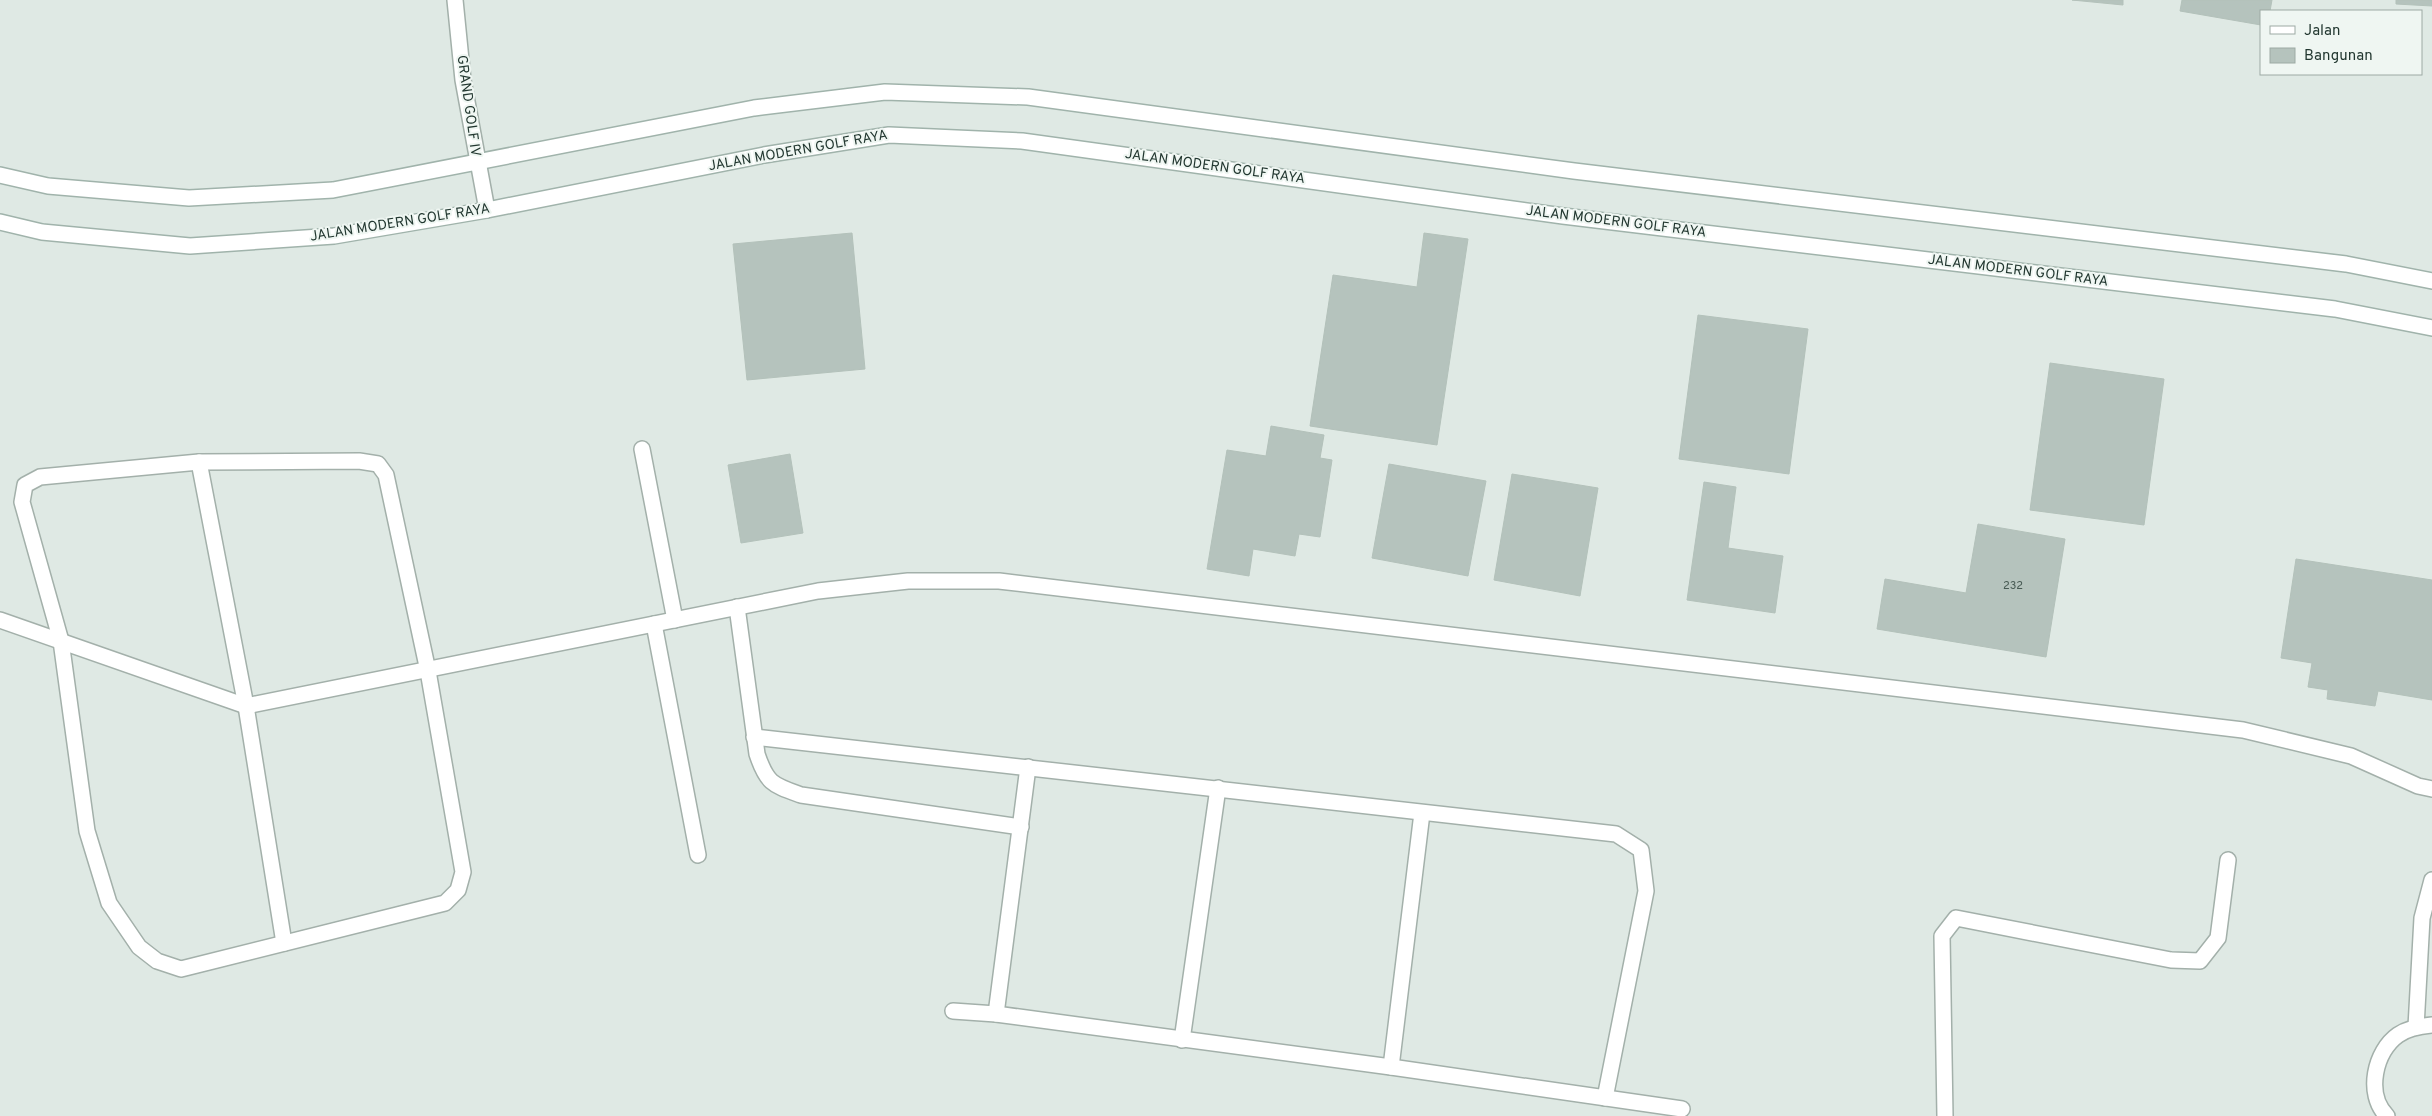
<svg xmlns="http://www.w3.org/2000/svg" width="2432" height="1116" viewBox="0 0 2432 1116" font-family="Overpass,sans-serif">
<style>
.building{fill:#b5c3bd;stroke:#b3c1ba}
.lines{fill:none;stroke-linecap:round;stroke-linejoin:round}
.street-casing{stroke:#a3b0aa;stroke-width:18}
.secondary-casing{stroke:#a0b3ab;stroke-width:18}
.street{stroke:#fff;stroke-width:15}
.secondary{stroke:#fff;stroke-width:15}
.labels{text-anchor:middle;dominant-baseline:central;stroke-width:4;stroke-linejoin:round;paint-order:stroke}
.number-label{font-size:11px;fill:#475a53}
.street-label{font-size:14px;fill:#223730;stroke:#eff6f2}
</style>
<rect width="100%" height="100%" fill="#dfe9e4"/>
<g class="building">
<path d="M2072,0H2123V5Z"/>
<path d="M2182,0H2272L2270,11H2261V25L2180,11Z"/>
<path d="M2396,0H2432V6L2396,4Z"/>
<path d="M852,233L865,369L747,380L733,244Z"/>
<path d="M1424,233L1468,239L1437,445L1310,426L1333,275L1417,287Z"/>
<path d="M1698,315L1808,329L1789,474L1679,459Z"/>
<path d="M2050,363L2164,379L2144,525L2030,510Z"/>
<path d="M1271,426L1324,435L1320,458L1332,460L1320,537L1299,534L1295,556L1253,549L1249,576L1207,569L1227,450L1266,456Z"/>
<path d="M790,454L803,533L741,543L728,465Z"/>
<path d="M1389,464L1486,481L1468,576L1372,558Z"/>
<path d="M1512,474L1598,488L1580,596L1494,580Z"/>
<path d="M1704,482L1736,487L1728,548L1783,556L1775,613L1687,600Z"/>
<path d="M1978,524L2065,539L2046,657L1877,629L1885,579L1966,593Z"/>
<path d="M2296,559L2432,580V700L2378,691L2375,706L2327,699L2328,690L2308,687L2312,663L2281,658Z"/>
</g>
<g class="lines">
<defs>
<g id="street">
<path d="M455,0L463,80L487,210"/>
<path d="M642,449L675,620"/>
<path d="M359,461L378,464L386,475L428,671L463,872L458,890L445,903L181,969L157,961L139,947L109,903L87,831L61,641L22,502L25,485L40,477L199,462Z"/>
<path d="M199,462L246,706L284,943"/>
<path d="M737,607L757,754C767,784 773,785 801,795L1021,827"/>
<path d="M0,620L246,706L818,591L908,581H999L2243,730L2351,756L2418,786L2432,789"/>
<path d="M654,624L698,855"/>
<path d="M754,737L1616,834L1641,850L1646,891L1605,1098"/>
<path d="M953,1011L996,1014L1391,1067L1682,1109"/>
<path d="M996,1014L1028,767"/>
<path d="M2416,1027L2422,918L2432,880"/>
<path d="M1182,1040L1218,788"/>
<path d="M1391,1067L1422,813"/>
<path d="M1945,1116L1942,936L1956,918L2171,960L2200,961L2218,938L2228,860"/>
<path d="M2387,1116C2365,1094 2375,1051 2398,1035C2408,1028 2420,1026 2432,1025"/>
</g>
<g id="secondary">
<path d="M0,175L48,186L189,198L333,190L754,108L885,92L1028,97L1574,171L2346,264L2432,281"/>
<path d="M0,222L42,232L190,246L334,236L487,210L764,155L889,135L1022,141L1563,216L2335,309L2432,328"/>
</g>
</defs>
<use href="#street" class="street-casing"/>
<use href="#secondary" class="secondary-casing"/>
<use href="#street" class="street"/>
<use href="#secondary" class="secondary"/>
</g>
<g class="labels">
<g class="number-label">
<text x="2013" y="586">232</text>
</g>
<g class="street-label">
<text transform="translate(468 106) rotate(82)">GRAND GOLF IV</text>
<text transform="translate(798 151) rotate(-10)">JALAN MODERN GOLF RAYA</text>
<text transform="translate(1215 167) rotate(8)">JALAN MODERN GOLF RAYA</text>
<text transform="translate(1616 222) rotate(7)">JALAN MODERN GOLF RAYA</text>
<text transform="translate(400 223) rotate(-9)">JALAN MODERN GOLF RAYA</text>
<text transform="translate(2018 271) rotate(7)">JALAN MODERN GOLF RAYA</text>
</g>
</g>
<rect x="2260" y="10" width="162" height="65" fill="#eff6f2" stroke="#9daaa4"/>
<rect x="2270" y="26" width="25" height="8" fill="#ffffff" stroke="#9daaa4"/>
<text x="2304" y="35" font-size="15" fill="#223730">Jalan</text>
<rect x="2270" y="48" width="25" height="15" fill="#b5c3bd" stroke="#9daaa4"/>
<text x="2304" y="60" font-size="15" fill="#223730">Bangunan</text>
</svg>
